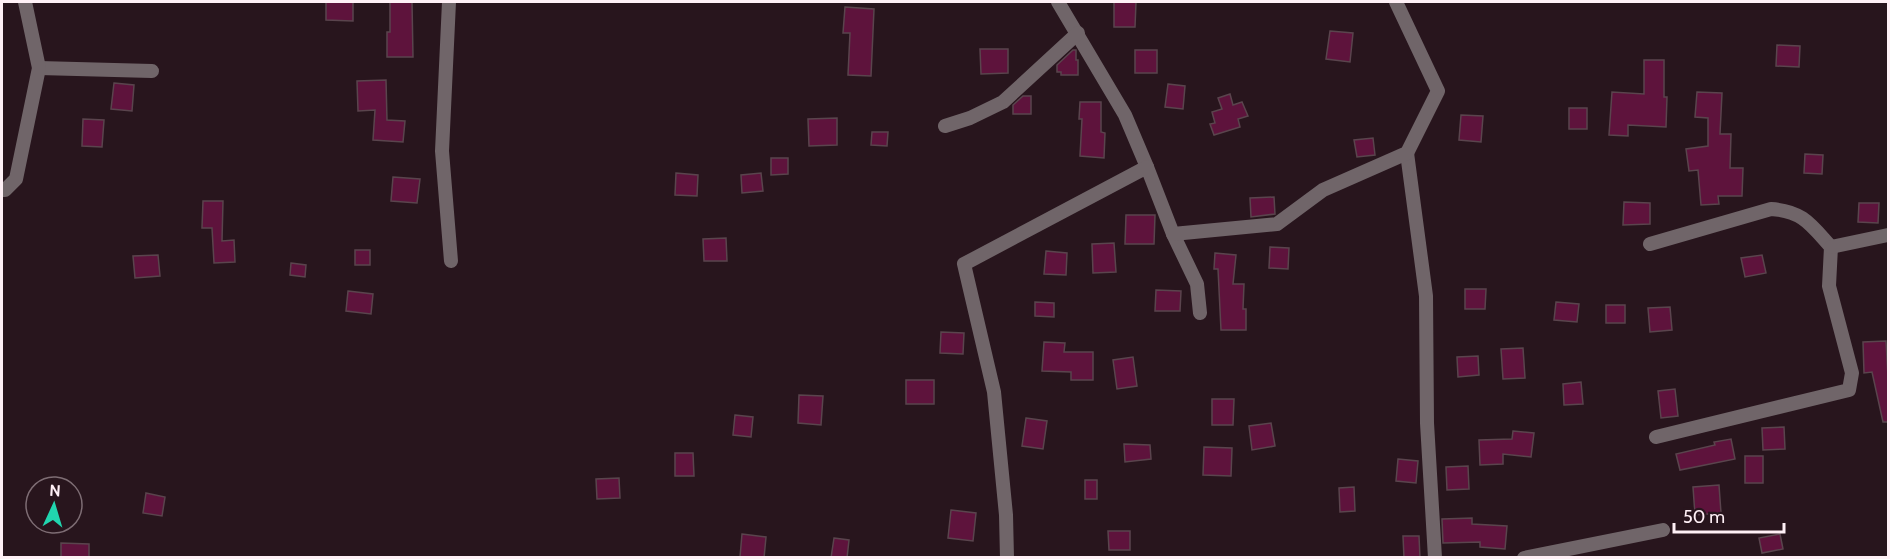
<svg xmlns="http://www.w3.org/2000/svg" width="1890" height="559" viewBox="0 0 1890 559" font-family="Cabin,sans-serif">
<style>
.building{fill:#5e133c;stroke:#5a444d;stroke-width:1.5}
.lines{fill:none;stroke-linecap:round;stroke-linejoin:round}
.minor{stroke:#706569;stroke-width:14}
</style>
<rect width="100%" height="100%" fill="#28151d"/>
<g class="building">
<path d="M326,2H353V21L326,20Z"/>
<path d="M390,2H412L413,57H387V32H390Z"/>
<path d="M1114,2H1136L1135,27H1114Z"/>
<path d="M845,7L874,9L871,76L848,75L850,33H843Z"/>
<path d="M1330,31L1353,33L1350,62L1326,59Z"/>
<path d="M1777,45L1800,46L1799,67L1776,66Z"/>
<path d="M980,49H1008V73L981,74Z"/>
<path d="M1073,50H1076V60H1078V75H1061V72H1057V65Z"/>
<rect x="1135" y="50" width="22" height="23"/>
<path d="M1644,60H1664V97H1667L1666,127L1628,125V136L1609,135L1612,92L1644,94Z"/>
<path d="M386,80L387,120L405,121L403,142L373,140L375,110L358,111L357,81Z"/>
<path d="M114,83L134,85L132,111L111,109Z"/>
<path d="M1168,84L1185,86L1183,109L1165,107Z"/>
<path d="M1697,92L1722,93L1720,134H1731L1730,168H1743L1742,196H1718L1719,204L1701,205L1698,170L1689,171L1686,149L1708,146V118L1695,117Z"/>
<path d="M1230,94L1233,105L1242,102L1248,116L1238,119L1240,127L1214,135L1210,124L1215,123L1212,112L1222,109L1218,98Z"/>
<path d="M1023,96H1031V114H1013V105Z"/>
<path d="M1080,102H1101V132L1105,133L1104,158L1080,156L1082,119H1079Z"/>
<rect x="1569" y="108" width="18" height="21"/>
<path d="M1461,115L1483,116L1481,142L1459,140Z"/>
<path d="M837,118V145L809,146L808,119Z"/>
<path d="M83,119L104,120L102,147L82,146Z"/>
<path d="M872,132H888L887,146L871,145Z"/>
<path d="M1373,138L1375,155L1357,157L1354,140Z"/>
<path d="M1805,154L1823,155L1822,174L1804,173Z"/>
<path d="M771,158H788V174L771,175Z"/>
<path d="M676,173L698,175L697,196L675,195Z"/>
<path d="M761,173L763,191L742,193L741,175Z"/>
<path d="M393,177L420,179L417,203L391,201Z"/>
<path d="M1274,197L1275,214L1251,217L1250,198Z"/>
<path d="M203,201H223L222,241L234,240L235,262L214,263L212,228H202Z"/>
<path d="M1624,202L1650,203V224L1623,225Z"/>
<path d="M1859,203H1879L1878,223L1858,222Z"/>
<path d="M1126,215H1155L1154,244H1125Z"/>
<path d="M726,238L727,261H704L703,239Z"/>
<path d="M1114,243L1116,272L1093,273L1092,244Z"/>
<path d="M1270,247L1289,248L1288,269L1269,268Z"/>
<rect x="355" y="250" width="15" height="15"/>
<path d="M1046,251L1067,253L1066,275L1044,274Z"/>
<path d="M1215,253L1236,255L1233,284H1244L1243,309H1246V330H1221L1218,269H1214Z"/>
<path d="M158,255L160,276L135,278L133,256Z"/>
<path d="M1762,255L1766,273L1745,277L1741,258Z"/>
<path d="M291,263L306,265L305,277L290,275Z"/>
<path d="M1465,289H1486L1485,309H1465Z"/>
<path d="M1156,290L1181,291L1180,311H1155Z"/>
<path d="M348,291L373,294L371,314L346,311Z"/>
<path d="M1035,302L1054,303V317L1035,316Z"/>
<path d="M1556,302L1579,304L1577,322L1554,320Z"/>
<rect x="1606" y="305" width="19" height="18"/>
<path d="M1670,307L1672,330L1650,332L1648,308Z"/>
<path d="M941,332L964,333L963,354L940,353Z"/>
<path d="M1886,341L1888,377V422H1883L1872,372L1864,373L1863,342Z"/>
<path d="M1044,342L1065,343L1064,352H1093V380H1071V372L1042,371Z"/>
<path d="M1523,348L1525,378L1503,379L1501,349Z"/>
<path d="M1478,356L1479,375L1458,377L1457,357Z"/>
<path d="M1133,357L1137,386L1117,389L1113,360Z"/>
<rect x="906" y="380" width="28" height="24"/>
<path d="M1581,382L1583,404L1564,405L1563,384Z"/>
<path d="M1675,389L1678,416L1661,418L1658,391Z"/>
<path d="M799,395L823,396L821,425L798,423Z"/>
<path d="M1212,399H1234L1233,425H1212Z"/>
<path d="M735,415L753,417L751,437L733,435Z"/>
<path d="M1026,418L1047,421L1043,449L1022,446Z"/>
<path d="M1271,423L1275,446L1252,450L1249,426Z"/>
<path d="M1784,427L1785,449L1763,450L1762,428Z"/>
<path d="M1513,431L1534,433L1531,457L1503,454V464L1480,465L1479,440L1512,439Z"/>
<path d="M1731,439L1735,459L1680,470L1676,454L1715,445L1714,442Z"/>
<path d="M1124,444L1150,445L1151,459L1125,462Z"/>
<path d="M1204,447L1232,448L1231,476L1203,475Z"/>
<path d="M675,453H693L694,476H675Z"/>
<rect x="1745" y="456" width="18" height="27"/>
<path d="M1398,459L1418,461L1416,483L1396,481Z"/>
<path d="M1468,466L1469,489L1447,490L1446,467Z"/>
<path d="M619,478L620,498L597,499L596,479Z"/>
<rect x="1085" y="480" width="12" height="19"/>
<path d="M1719,485L1721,513L1695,515L1693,487Z"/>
<path d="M1354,487L1355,511L1340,512L1339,488Z"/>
<path d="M146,493L165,497L162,516L143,513Z"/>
<path d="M951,510L976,513L973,541L948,538Z"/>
<path d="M1472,518V524L1507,526L1505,549L1480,547V542L1443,543L1442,519Z"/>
<path d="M1108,531H1130V550H1109Z"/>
<path d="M742,534L766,537L764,558L740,557Z"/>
<path d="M1780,534L1783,549L1762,553L1759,538Z"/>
<path d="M1403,536H1419L1420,558H1404Z"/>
<path d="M834,538L849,540L847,558H831Z"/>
<path d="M61,543L89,544V558H61Z"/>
</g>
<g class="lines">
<g class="minor">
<path d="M449,2L442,151L451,261"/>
<path d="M1058,2L1125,115L1147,167"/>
<path d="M39,68L152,71"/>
<path d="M945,126L970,118L1003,102L1078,33"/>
<path d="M1407,153L1426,296L1427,423L1435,558"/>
<path d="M2,190H5L16,179L39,68L25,2"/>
<path d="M1173,234L1197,284L1200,313"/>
<path d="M1650,244L1771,209C1803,211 1811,225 1831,247L1829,286L1852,373L1849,390L1656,437"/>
<path d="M1831,247L1888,235"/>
<path d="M1007,558L1006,515L994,392L964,264L1147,167L1173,234L1277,224L1323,190L1407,153L1438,91L1396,2"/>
<path d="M1524,558L1663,530"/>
</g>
</g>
<rect width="1890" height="559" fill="none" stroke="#fff0f6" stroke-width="6"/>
<g transform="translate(54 505) rotate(4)"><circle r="28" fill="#28151d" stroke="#7e6d74" stroke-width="1.5"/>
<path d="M0-4.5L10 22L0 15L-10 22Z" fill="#21d5af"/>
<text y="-9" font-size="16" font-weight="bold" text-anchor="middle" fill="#fff0f6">N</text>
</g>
<path d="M1674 523v9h110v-9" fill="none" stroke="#fff0f6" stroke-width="3"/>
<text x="1683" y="523" font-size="18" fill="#fff0f6" stroke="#28151d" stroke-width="4.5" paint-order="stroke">50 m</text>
</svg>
